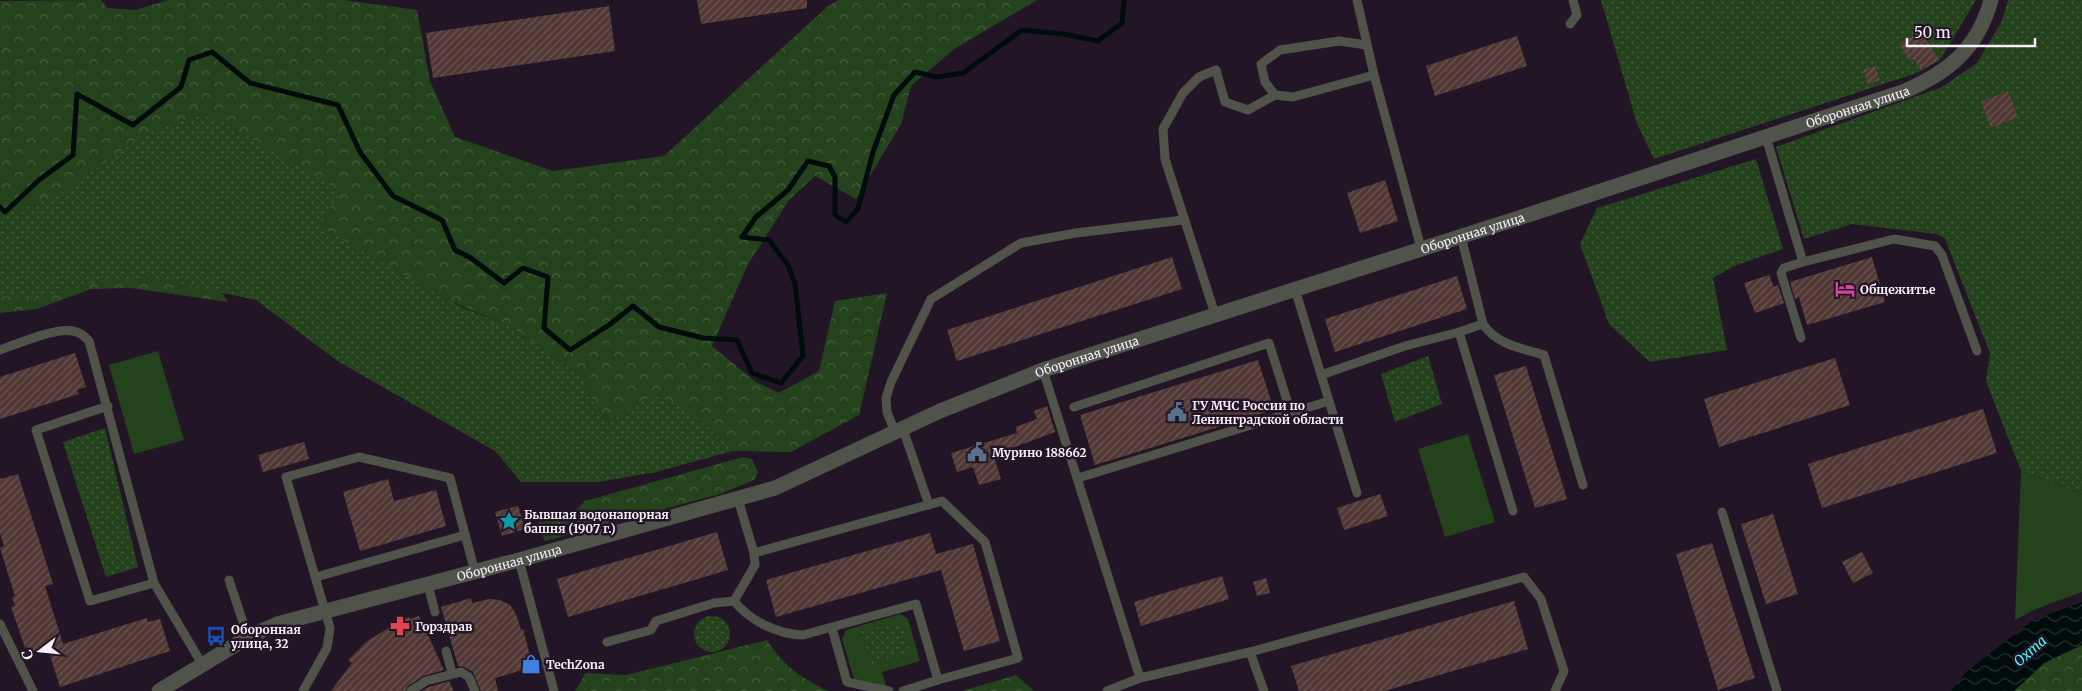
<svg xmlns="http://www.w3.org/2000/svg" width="2082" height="691" viewBox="0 0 2082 691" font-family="Merriweather,serif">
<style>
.grass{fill:#24431c}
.forest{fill:url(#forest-crowns)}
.park{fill:url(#park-dots)}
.water{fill:url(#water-waves)}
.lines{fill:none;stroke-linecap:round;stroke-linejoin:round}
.stream{stroke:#000c0c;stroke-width:5}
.building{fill:url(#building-hatch)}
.lane{stroke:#4f5349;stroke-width:9}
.street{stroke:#4f5349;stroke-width:15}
.labels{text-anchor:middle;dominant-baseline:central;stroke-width:5;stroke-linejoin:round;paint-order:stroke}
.street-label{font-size:12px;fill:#f7effa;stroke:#221626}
.poi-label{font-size:12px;font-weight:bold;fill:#f7effa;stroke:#221626;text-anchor:start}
.water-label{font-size:14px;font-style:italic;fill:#42fbfc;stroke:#221626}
</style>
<defs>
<pattern id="forest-crowns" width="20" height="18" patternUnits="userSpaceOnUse" patternTransform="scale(1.25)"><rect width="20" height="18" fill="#24431c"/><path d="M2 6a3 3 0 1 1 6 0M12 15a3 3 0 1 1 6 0" fill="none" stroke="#455e3e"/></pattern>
<pattern id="park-dots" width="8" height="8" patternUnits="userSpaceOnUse" patternTransform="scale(1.25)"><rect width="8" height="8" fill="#24431c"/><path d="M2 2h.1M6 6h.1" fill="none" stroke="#455e3e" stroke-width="1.8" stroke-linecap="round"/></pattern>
<pattern id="water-waves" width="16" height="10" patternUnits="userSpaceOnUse" patternTransform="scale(1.25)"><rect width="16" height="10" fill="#000c0c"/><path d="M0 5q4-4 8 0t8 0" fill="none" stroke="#263030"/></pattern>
<pattern id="building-hatch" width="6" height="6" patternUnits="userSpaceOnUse" patternTransform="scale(1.25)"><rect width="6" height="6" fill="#513835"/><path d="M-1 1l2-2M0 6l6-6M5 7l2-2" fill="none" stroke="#6b5553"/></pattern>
</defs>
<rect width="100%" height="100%" fill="#221626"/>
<g class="grass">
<path d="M158,351L184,440L134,454L109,365Z"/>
<path d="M1468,434L1495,522L1445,537L1418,449Z"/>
<path d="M2021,471L2082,493V592L2036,609L2015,620Z"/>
<path d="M900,614L908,619L920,661L882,672L887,688L854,679L842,639L846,630Z"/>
</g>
<g class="forest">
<path d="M101,0L107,8L135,10L169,0H343L417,10L430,81L455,137L553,171L664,156L827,7L838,0H1037L954,49L911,86L901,124L856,199L815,176L789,200L748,264L712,346L756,382L779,393L819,371L835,301L887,293L859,415L791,452L733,451L688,409L609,423L592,400L580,375L509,326L358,262L182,232L228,302L131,288L91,289L37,309L0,313V1Z"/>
<path d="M743,457L752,459L758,472L754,480L720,494L545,541L537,524L544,518C563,521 572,515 585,501Z"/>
<path d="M767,640C782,665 803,680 829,691H575L586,673L626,675Z"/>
<path d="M2082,645V691H2014L2044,663Z"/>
<path d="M1016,675L1034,691H962Z"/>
</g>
<g class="park">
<path d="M1601,0H1976L1940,60L1917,73L1654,159L1637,124Z"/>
<path d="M2008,0H2082V493L2021,471L1986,381L1990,353L1945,239L1937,234L1852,224L1804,239L1776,147L1942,87L1977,63L2002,21Z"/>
<path d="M207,113L342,192L317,225L461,307L509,326L580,375L592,400L609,423L652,394L688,409L733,451L656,472L598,482H521L495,451L339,362L256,300L149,277L100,282L37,299L0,296V217L66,191L149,131Z"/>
<path d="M1756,159L1783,249L1734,266L1713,278L1727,350L1650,362L1609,324L1580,244L1597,208Z"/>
<path d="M1428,356L1442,404L1395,422L1381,374Z"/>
<path d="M105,428L138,567L106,577L63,442Z"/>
<circle cx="712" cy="634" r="18"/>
<path d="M901,621L911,653L871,665L861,632Z"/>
</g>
<path class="water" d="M2082,602V645L2044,663L2014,691H1951L1966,672L2033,620Z"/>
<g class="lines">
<path class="stream" d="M0,207L5,212L39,180L73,155L77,94L133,125L181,87L189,60L212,52L250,83L338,105L360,152L393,196L442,220L455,250L471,258L504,283L523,268L548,277L544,328L570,350L609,325L633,306L659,327L703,338L737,340L752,373L781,383L803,356L795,284L788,265L769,240L742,237L756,217L788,190L808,161L829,166L835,177V215L846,222L858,209L873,152L894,95L915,72L937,77L963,73L1022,30L1064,34L1098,41L1122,23L1124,0"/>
</g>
<g class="building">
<path d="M697,0H807V8L701,24Z"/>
<path d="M609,6L615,51L433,78L426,33Z"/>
<path d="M1921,31L1939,60L1921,70L1914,59L1910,61L1899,44Z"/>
<path d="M1517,36L1527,66L1435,96L1426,66Z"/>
<path d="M1875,66L1880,80L1868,84L1863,70Z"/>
<path d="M2008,91L2018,117L1991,128L1981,102Z"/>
<path d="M1385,180L1398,221L1360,233L1347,193Z"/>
<path d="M1172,257L1182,289L957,361L947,330Z"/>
<path d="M1872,257L1885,302L1807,325L1799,297L1795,299L1790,282Z"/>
<path d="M1769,275L1774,287L1778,285L1784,303L1755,313L1744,283Z"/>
<path d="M1457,276L1467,309L1335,352L1325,319Z"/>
<path d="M75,353L86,387L77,390L79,394L0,419V377Z"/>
<path d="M1835,358L1850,405L1719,447L1704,399Z"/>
<path d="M1258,360L1274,410L1095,465L1080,415Z"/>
<path d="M1526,366L1567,499L1535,508L1494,375Z"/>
<path d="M1047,406L1055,432L1004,451L1006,457L995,460L1001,479L979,485L973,467L957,472L951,453L1017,433L1016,427L1037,419L1034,411Z"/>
<path d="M1983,409L1997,453L1822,508L1808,464Z"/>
<path d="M304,442L309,459L263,472L258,455Z"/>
<path d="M18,474L53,584L45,586L63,644L147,618L148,622L160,619L170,651L60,687L48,649L30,655L28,647L25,648L11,607L15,606L12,597L15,596L0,548L4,546L0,533V479Z"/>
<path d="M388,479L394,501L436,490L446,526L360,551L343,492Z"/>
<path d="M1380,494L1388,516L1344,530L1337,508Z"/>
<path d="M518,506L525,529L502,536L495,512Z"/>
<path d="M1773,514L1798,594L1766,604L1741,524Z"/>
<path d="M717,532L728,570L568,617L557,579Z"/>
<path d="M930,533L936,554L973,544L1000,641L964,651L941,570L776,617L766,580Z"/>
<path d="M1712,543L1755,678L1718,690L1676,554Z"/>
<path d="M1862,552L1873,573L1853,583L1842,562Z"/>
<path d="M1222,576L1229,599L1141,626L1134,602Z"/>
<path d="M1266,578L1270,593L1257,596L1253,582Z"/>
<path d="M471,598L472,603L489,599L500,600L510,605L516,614L521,630L523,629L533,667L495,678L498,691H481L473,672L464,667L458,666L441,607Z"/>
<path d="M1514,601L1528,649L1385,691H1299L1291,666Z"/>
<path d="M419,616L444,670L423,676L408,686L405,691H331L352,663L348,660L366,642L398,622L409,617L410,619Z"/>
<path d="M449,681L454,691H422L429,687Z"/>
</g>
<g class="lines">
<g class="lane">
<path d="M1357,0L1374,75L1421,248"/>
<path d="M1570,24L1577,15L1573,0"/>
<path d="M1367,45L1339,41L1280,50L1261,64L1265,82L1275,95L1293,97L1374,75"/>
<path d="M1766,137L1803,262L1894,239L1935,246L1942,255L1977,351"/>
<path d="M1461,236L1483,324L1459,332L1513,511"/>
<path d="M1295,289L1357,493"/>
<path d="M1215,314L1165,159L1163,129L1183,93L1199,77L1216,70L1225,102L1248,110L1275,95"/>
<path d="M1483,324C1497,345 1521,348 1544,355L1583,485"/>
<path d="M1801,338L1781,273L1784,268L1803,262"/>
<path d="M0,350C17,344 56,327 73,331C80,332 84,336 89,341L154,583"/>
<path d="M1043,370L1140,678L1107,691"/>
<path d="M1321,375L1405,346L1459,332"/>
<path d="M108,406L36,430L90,601L154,583L202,664"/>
<path d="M1074,407L1269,343L1291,413"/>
<path d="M903,429L929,505"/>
<path d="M895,432L887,412L886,398L891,382L931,299L1021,243L1076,233L1183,220"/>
<path d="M1078,478L1329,401"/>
<path d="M1722,512L1777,691"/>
<path d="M519,560L554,691"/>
<path d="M316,577L465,535"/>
<path d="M229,580L244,625L250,636"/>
<path d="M428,585L435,612"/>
<path d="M734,601C750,621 777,634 803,635L916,604L938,680L1018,658L985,542L942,501L754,553"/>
<path d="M734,601L755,565L754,553L738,499"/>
<path d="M0,624L33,691"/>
<path d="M832,628L847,682L889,691"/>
<path d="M607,642L651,630L656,621L714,603L734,601"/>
<path d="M446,651L452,673"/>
<path d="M1250,652L1264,691"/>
<path d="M1140,678L1250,652L1524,577L1541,599L1564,671L1555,691"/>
<path d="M303,691L327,648L330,628L286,477L359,457L450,478L475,572"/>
<path d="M411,691L426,681L461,672L469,677L475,691"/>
<path d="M903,691L938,680"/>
</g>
<path class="street" id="s1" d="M159,691L250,636L277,624L519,560L775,488L940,411L1043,370L1531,214L1905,91C1949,72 1978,48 1991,0"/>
</g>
<defs>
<symbol id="hotel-bare" viewBox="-9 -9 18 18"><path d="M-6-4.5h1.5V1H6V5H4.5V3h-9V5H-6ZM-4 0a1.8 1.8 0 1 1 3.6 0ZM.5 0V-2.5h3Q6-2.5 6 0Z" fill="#d1479c" stroke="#221626" stroke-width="2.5" paint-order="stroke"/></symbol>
<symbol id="civic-bare" viewBox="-9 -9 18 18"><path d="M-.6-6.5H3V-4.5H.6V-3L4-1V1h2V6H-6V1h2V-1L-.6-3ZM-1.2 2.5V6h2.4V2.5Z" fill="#5c6f8a" stroke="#221626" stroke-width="2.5" paint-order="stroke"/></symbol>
<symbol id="sight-bare" viewBox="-9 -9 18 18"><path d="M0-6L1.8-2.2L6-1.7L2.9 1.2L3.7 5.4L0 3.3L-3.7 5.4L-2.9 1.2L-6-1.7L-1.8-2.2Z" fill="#0f9aa8" stroke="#221626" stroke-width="2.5" paint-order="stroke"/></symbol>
<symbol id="pharmacy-bare" viewBox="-9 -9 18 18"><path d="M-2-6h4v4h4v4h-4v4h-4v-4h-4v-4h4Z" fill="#e0444e" stroke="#221626" stroke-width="2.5" paint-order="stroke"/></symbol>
<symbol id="bus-bare" viewBox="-9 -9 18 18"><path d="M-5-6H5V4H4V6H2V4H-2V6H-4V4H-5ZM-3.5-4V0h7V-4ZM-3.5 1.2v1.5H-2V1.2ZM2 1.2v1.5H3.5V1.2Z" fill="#1a4fb4" stroke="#221626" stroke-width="2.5" paint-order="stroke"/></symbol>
<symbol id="shop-bare" viewBox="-9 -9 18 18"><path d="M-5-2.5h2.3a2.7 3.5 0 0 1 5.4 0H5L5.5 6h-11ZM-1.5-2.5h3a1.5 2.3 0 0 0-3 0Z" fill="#3f7fe0" stroke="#221626" stroke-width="2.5" paint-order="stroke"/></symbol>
</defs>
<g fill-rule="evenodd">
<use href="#hotel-bare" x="1831" y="275" width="28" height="28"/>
<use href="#civic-bare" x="1163" y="398" width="28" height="28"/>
<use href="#civic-bare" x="963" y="438" width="28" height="28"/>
<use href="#sight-bare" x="495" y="507" width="28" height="28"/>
<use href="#pharmacy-bare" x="386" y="612" width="28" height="28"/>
<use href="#bus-bare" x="202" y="622" width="28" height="28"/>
<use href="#shop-bare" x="517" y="650" width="28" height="28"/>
</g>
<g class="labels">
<g class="street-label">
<text stroke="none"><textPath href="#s1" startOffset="1801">Оборонная улица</textPath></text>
<text stroke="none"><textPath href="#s1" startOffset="1396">Оборонная улица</textPath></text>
<text stroke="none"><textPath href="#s1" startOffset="991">Оборонная улица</textPath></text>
<text stroke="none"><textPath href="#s1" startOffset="376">Оборонная улица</textPath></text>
</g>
<g class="poi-label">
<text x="1860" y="289">Общежитье</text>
<text x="1192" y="405">ГУ МЧС России по<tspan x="1192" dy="14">Ленинградской области</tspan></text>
<text x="992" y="452">Мурино 188662</text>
<text x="524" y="514">Бывшая водонапорная<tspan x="524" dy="14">башня (1907 г.)</tspan></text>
<text x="415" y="626">Горздрав</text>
<text x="231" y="629">Оборонная<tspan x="231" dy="14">улица, 32</tspan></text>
<text x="546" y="664">TechZona</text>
</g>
<g class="water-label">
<text transform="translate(2030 651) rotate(-41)">Охта</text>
</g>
</g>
<g transform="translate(40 651) rotate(254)" stroke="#221626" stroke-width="4" paint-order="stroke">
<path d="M0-4L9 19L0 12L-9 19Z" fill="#f7effa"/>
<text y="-8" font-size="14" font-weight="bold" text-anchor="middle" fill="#f7effa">С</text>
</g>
<path d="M1907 38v8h128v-8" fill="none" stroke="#f7effa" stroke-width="2.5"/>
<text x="1914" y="38" font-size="15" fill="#f7effa" stroke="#221626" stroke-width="4" paint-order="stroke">50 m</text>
</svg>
